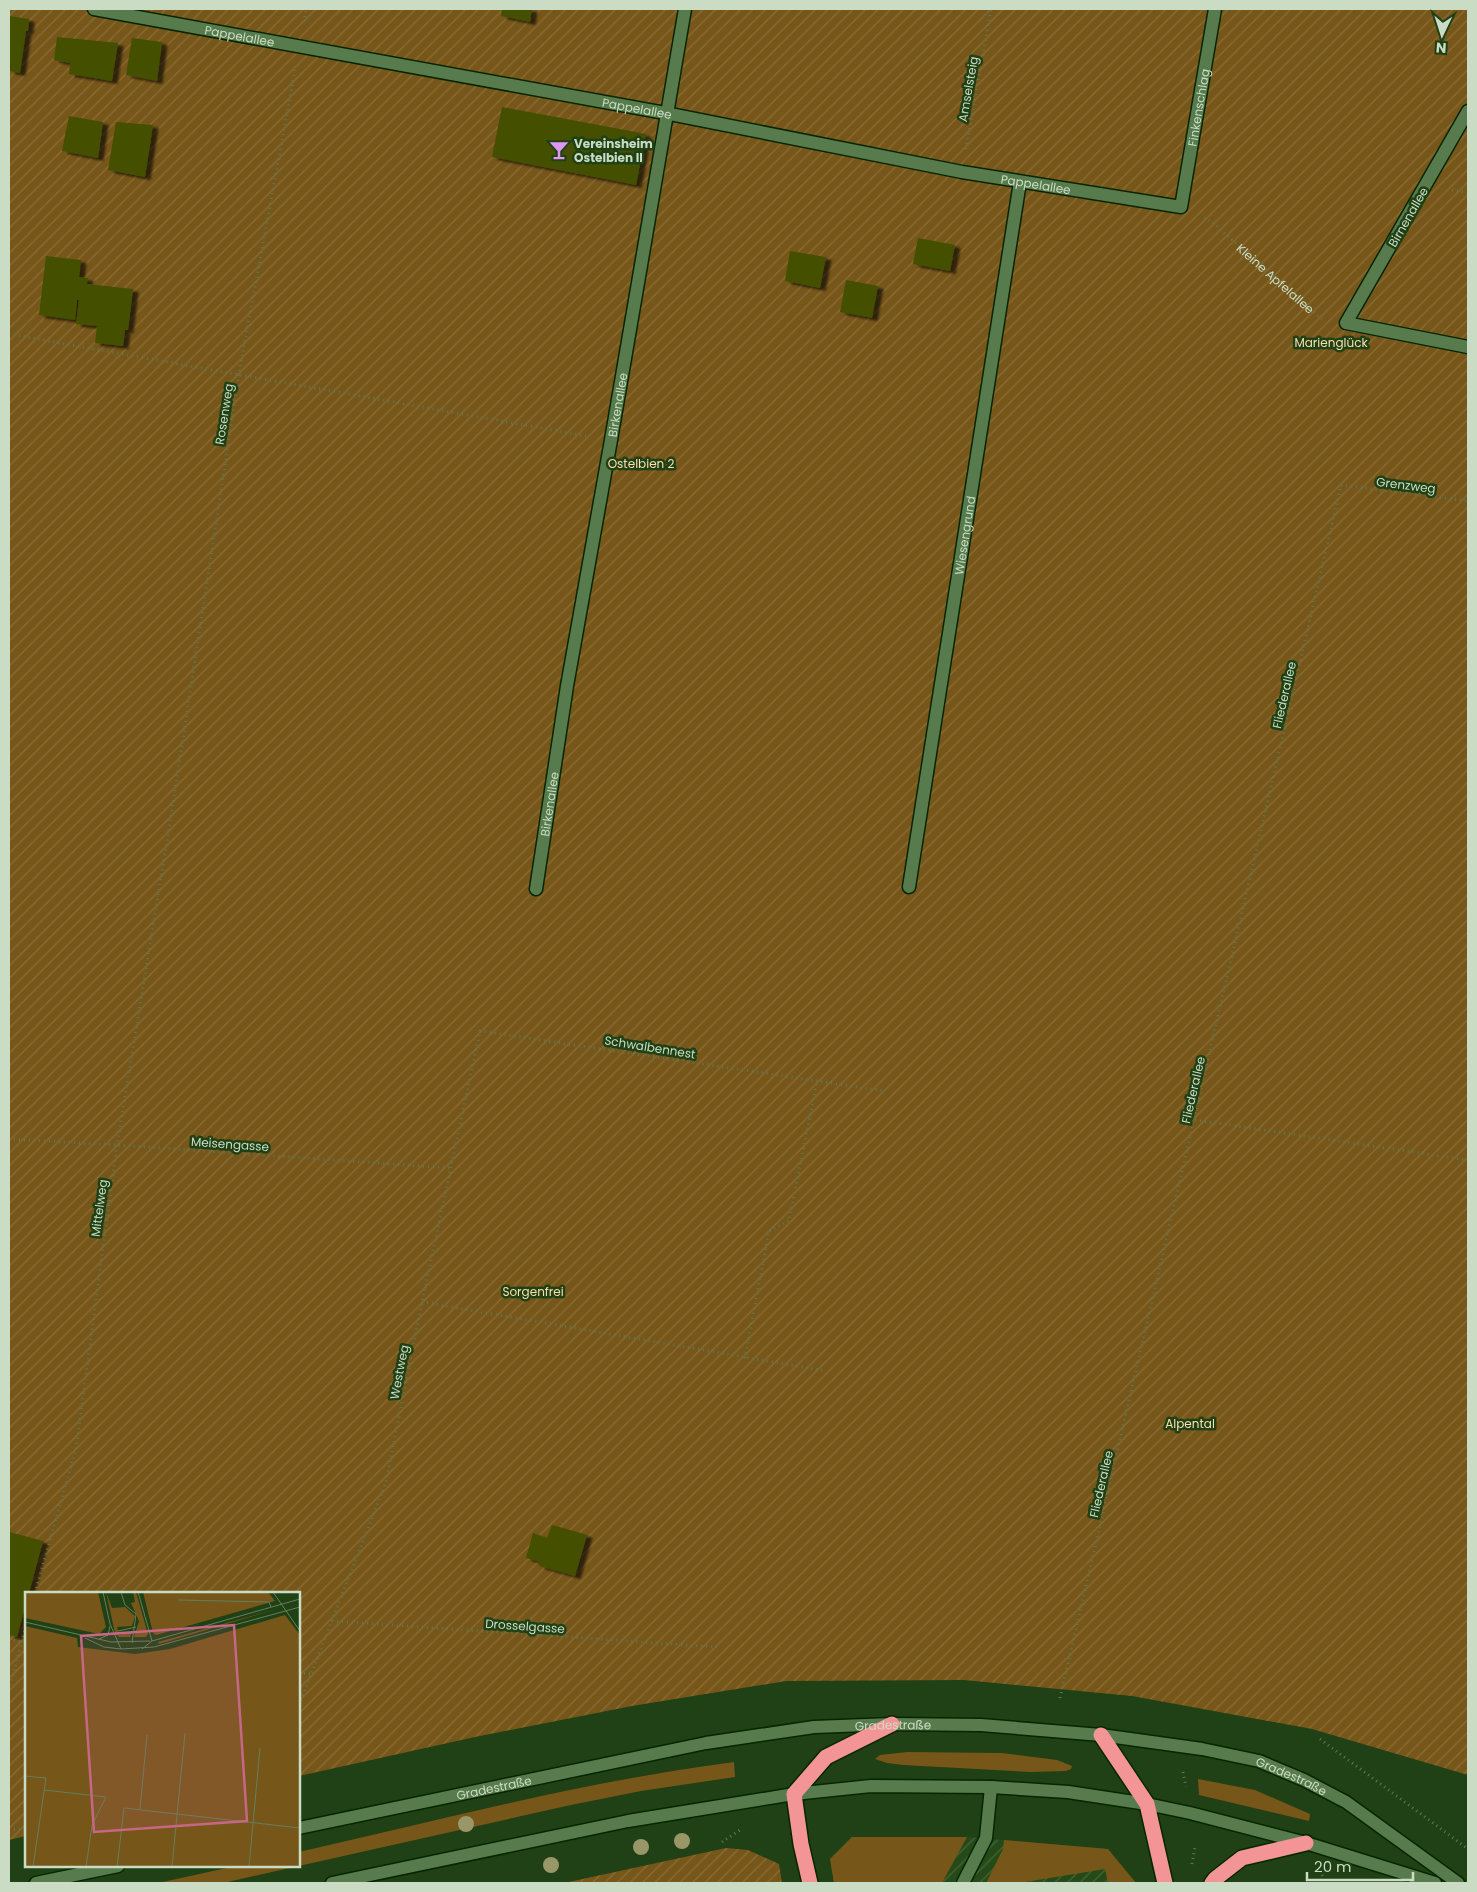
<svg xmlns="http://www.w3.org/2000/svg" width="1477" height="1892" viewBox="0 0 1477 1892" font-family="Poppins,sans-serif">
<style>
.industrial{fill:url(#industrial-furrows)}
.grass{fill:#775619}
.garden{fill:url(#garden-furrows)}
.building{fill:#444f06;filter:url(#shadow)}
.lines{fill:none;stroke-linecap:round;stroke-linejoin:round}
.service-casing{stroke:#062600;stroke-width:15}
.tertiary-casing{stroke:#062600;stroke-width:15}
.secondary-casing{stroke:#062600;stroke-width:15}
.motorway-casing{stroke:#062600;stroke-width:18}
.path{stroke:#5e7954;stroke-width:3;stroke-dasharray:1 4;stroke-linecap:butt}
.service{stroke:#587b4d;stroke-width:12}
.tertiary{stroke:#587b4d;stroke-width:12}
.secondary{stroke:#587b4d;stroke-width:12}
.motorway{stroke:#f39597;stroke-width:15}
.tree{fill:#999668}
.labels{text-anchor:middle;dominant-baseline:central;stroke-width:5;stroke-linejoin:round;paint-order:stroke}
.street-label{font-size:12px;fill:#caddc4;stroke:#204015}
.poi-label{font-size:12px;font-weight:bold;fill:#caddc4;stroke:#204015;text-anchor:start}
.park-label{font-size:12px;fill:#fcddac;stroke:#204015}
.inset-road{fill:none;stroke:#647f5b;stroke-width:1}
.view{fill:#c56785;fill-opacity:0.15;stroke:#c56785;stroke-width:2.5}
.inset-edge{fill:none;stroke:#caddc4;stroke-width:2.5}
</style>
<defs>
<pattern id="industrial-furrows" width="10" height="10" patternUnits="userSpaceOnUse" patternTransform="scale(1.25)"><rect width="10" height="10" fill="#254a18"/><path d="M-1 1l2-2M0 10L10 0M9 11l2-2" fill="none" stroke="#436438"/></pattern>
<pattern id="garden-furrows" width="10" height="10" patternUnits="userSpaceOnUse" patternTransform="scale(1.25)"><rect width="10" height="10" fill="#775619"/><path d="M-1 1l2-2M0 10L10 0M9 11l2-2" fill="none" stroke="#896e39"/></pattern>
<filter id="shadow"><feDropShadow dx="5.5" dy="3" stdDeviation="1" flood-color="#0009"/></filter>
</defs>
<rect width="100%" height="100%" fill="#204015"/>
<path class="industrial" d="M852,1837H967L1108,1849L1136,1883H834L830,1859Z"/>
<g class="grass">
<path d="M907,1752L1002,1753L1057,1760L1072,1766L1071,1769L1066,1771L1030,1772L903,1765L887,1763L875,1759L880,1755Z"/>
<path d="M734,1762L735,1777L641,1791L571,1805L223,1883H158L236,1866H299V1852C443,1819 587,1781 734,1762Z"/>
<path d="M1198,1779L1255,1790L1310,1814L1309,1821L1199,1795Z"/>
<path d="M852,1837H967L942,1883H834L830,1859Z"/>
<path d="M1004,1840L1108,1849L1136,1883H1108L1105,1869L1019,1883H986L1003,1849Z"/>
</g>
<g class="garden">
<path d="M9,9H1468V1775L1312,1729L1132,1696L964,1680L786,1681L632,1706L475,1737L299,1776V1593H26V1836L9,1840Z"/>
<path d="M726,1848L748,1850L779,1864L782,1883H564Z"/>
</g>
<g class="building">
<path d="M502,9H532L530,22L501,16Z"/>
<path d="M9,16L29,19L28,31H26L20,73L9,71Z"/>
<path d="M57,37L118,43L112,81L69,74L70,63L54,60Z"/>
<path d="M132,38L162,42L157,81L126,75Z"/>
<path d="M502,107L646,134L636,185L492,157Z"/>
<path d="M69,116L103,122L98,158L62,151Z"/>
<path d="M116,122L153,125L145,177L108,170Z"/>
<path d="M918,238L955,245L950,271L913,264Z"/>
<path d="M790,251L826,257L820,288L785,281Z"/>
<path d="M46,256L81,260L79,277L88,278L87,284L133,289L128,330H125L123,346L95,343L97,326L76,324L79,300H77L75,320L39,315Z"/>
<path d="M846,280L878,286L872,318L840,312Z"/>
<path d="M552,1525L587,1535L575,1576L539,1566L540,1562L526,1558L533,1533L547,1538Z"/>
<path d="M9,1532L43,1541L29,1593H26V1603L17,1637L9,1635Z"/>
</g>
<g class="lines">
<defs>
<g id="service">
<path id="s2" d="M94,9L665,113L962,172L1181,207L1215,9"/>
<path d="M1468,111L1346,323L1468,347"/>
<path id="s3" d="M909,887L1020,182"/>
<path id="s4" d="M536,889L567,686L611,440L685,9"/>
<path d="M963,1883L986,1838L991,1787"/>
</g>
<g id="tertiary">
<path id="s5" d="M1101,1735L1202,1749L1259,1761L1304,1780L1346,1802L1458,1883"/>
<path d="M794,1794L871,1786L991,1787L1068,1792L1147,1804L1190,1813L1306,1843L1435,1883"/>
</g>
<g id="secondary">
<path id="s6" d="M299,1828L706,1743L814,1727L892,1724L981,1725L1101,1735"/>
<path d="M36,1883L118,1866"/>
<path d="M332,1883L628,1821L794,1794"/>
</g>
<g id="motorway">
<path d="M1101,1735L1147,1804L1165,1883"/>
<path d="M810,1883L801,1844L794,1794L826,1757L892,1724"/>
<path d="M1212,1883L1215,1879L1242,1858L1306,1843"/>
</g>
</defs>
<use href="#service" class="service-casing"/>
<use href="#tertiary" class="tertiary-casing"/>
<use href="#secondary" class="secondary-casing"/>
<use href="#motorway" class="motorway-casing"/>
<g class="path">
<path d="M304,22L306,9"/>
<path d="M966,149L991,9"/>
<path d="M1452,190L1468,193"/>
<path id="s1" d="M1204,218L1212,222L1322,319"/>
<path d="M9,334L586,436"/>
<path d="M1195,1120L1468,1160"/>
<path d="M9,1139L117,1145L450,1168"/>
<path d="M422,1302L826,1371"/>
<path d="M745,1358L769,1231L789,1221L817,1081"/>
<path d="M35,1593L76,1448L117,1145L170,823L239,374L295,70"/>
<path d="M332,1621L717,1647"/>
<path d="M9,1639L26,1643"/>
<path d="M299,1673L312,1674"/>
<path d="M9,1690L26,1625"/>
<path d="M1060,1698L1341,485L1468,501"/>
<path d="M299,1705L386,1482L422,1302L480,1031L885,1091"/>
<path d="M1320,1739L1468,1849"/>
<path d="M1183,1772L1186,1787"/>
<path d="M9,1829L26,1830"/>
<path d="M722,1842L740,1830"/>
<path d="M1192,1864L1195,1847"/>
<path d="M1322,1875L1326,1883"/>
</g>
<use href="#service" class="service"/>
<use href="#tertiary" class="tertiary"/>
<use href="#secondary" class="secondary"/>
<use href="#motorway" class="motorway"/>
</g>
<g class="tree">
<circle cx="466" cy="1824" r="8"/>
<circle cx="682" cy="1841" r="8"/>
<circle cx="641" cy="1847" r="8"/>
<circle cx="551" cy="1865" r="8"/>
</g>
<defs>
<symbol id="bar-bare" viewBox="-9 -9 18 18"><path d="M-6-5H6L.8 .8V4.5H3.5V6h-7V4.5H-.8V.8Z" fill="#de98f2" stroke="#204015" stroke-width="2.5" paint-order="stroke"/></symbol>
</defs>
<g fill-rule="evenodd">
<use href="#bar-bare" x="545" y="136" width="28" height="28"/>
</g>
<g class="labels">
<g class="street-label">
<text stroke="none"><textPath href="#s2" startOffset="148">Pappelallee</textPath></text>
<text transform="translate(968 89) rotate(-80)">Amselsteig</text>
<text stroke="none"><textPath href="#s2" startOffset="552">Pappelallee</textPath></text>
<text stroke="none"><textPath href="#s2" startOffset="1206">Finkenschlag</textPath></text>
<text stroke="none"><textPath href="#s2" startOffset="958">Pappelallee</textPath></text>
<text transform="translate(1408 217) rotate(-60)">Birnenallee</text>
<text stroke="none"><textPath href="#s1" startOffset="94">Kleine Apfelallee</textPath></text>
<text stroke="none"><textPath href="#s4" startOffset="491">Birkenallee</textPath></text>
<text transform="translate(224 414) rotate(-81)">Rosenweg</text>
<text transform="translate(1406 485) rotate(7)">Grenzweg</text>
<text stroke="none"><textPath href="#s3" startOffset="356">Wiesengrund</textPath></text>
<text transform="translate(1284 695) rotate(-77)">Fliederallee</text>
<text stroke="none"><textPath href="#s4" startOffset="86">Birkenallee</textPath></text>
<text transform="translate(650 1047) rotate(9)">Schwalbennest</text>
<text transform="translate(1193 1090) rotate(-77)">Fliederallee</text>
<text transform="translate(230 1144) rotate(4)">Meisengasse</text>
<text transform="translate(99 1208) rotate(-82)">Mittelweg</text>
<text transform="translate(399 1372) rotate(-79)">Westweg</text>
<text transform="translate(1101 1484) rotate(-77)">Fliederallee</text>
<text transform="translate(525 1626) rotate(4)">Drosselgasse</text>
<text stroke="none"><textPath href="#s6" startOffset="604">Gradestraße</textPath></text>
<text stroke="none"><textPath href="#s5" startOffset="196">Gradestraße</textPath></text>
<text stroke="none"><textPath href="#s6" startOffset="199">Gradestraße</textPath></text>
</g>
<g class="poi-label">
<text x="574" y="143">Vereinsheim<tspan x="574" dy="14">Ostelbien II</tspan></text>
</g>
<g class="park-label">
<text x="1331" y="342">Marienglück</text>
<text x="641" y="463">Ostelbien 2</text>
<text x="533" y="1291">Sorgenfrei</text>
<text x="1190" y="1423">Alpental</text>
</g>
</g>
<g transform="translate(25 1592)">
<rect width="275" height="275" fill="#204015"/>
<path d="M81,0L87,16L100,15L110,24L107,34L92,35L94,43L107,40L105,45H94L90,41ZM108,0H111L123,42L121,45H109L114,29L106,11L110,10ZM255,16L151,47L134,52L133,50Z" fill="#775619"/>
<path d="M0,0H73L81,35L74,42L0,26Z" fill="#775619"/>
<path d="M118,0H243L250,9L131,43L128,41ZM260,23L275,43V275H0V34L52,46L53,55L110,62L145,57Z" fill="#775619"/>
<path class="inset-road" d="M78,0L85,32L96,57M96,0L100,13L111,22L107,51M113,0L127,49L117,57M248,0L275,39M153,8L244,10L246,15M0,30L86,50L125,49M93,39L111,35M60,46L79,55L96,57M74,47L83,43L85,34M127,49L275,7M96,57L129,55L275,15M0,184L21,186L8,275M19,198L81,205L67,233L61,275M115,217L122,143M92,275L99,216L275,236M147,275L160,141M224,275L235,156"/>
<path class="view" d="M209,33L222,229L69,240L56,44Z"/>
<rect width="275" height="275" class="inset-edge"/>
</g>
<rect width="1477" height="1892" fill="none" stroke="#caddc4" stroke-width="20"/>
<g transform="translate(1442 35) rotate(184)" stroke="#204015" stroke-width="4" paint-order="stroke">
<path d="M0-4L9 19L0 12L-9 19Z" fill="#caddc4"/>
<text y="-8" font-size="14" font-weight="bold" text-anchor="middle" fill="#caddc4">N</text>
</g>
<path d="M1307 1872v8h106v-8" fill="none" stroke="#caddc4" stroke-width="2.5"/>
<text x="1314" y="1872" font-size="15" fill="#caddc4" stroke="#204015" stroke-width="4" paint-order="stroke">20 m</text>
</svg>
